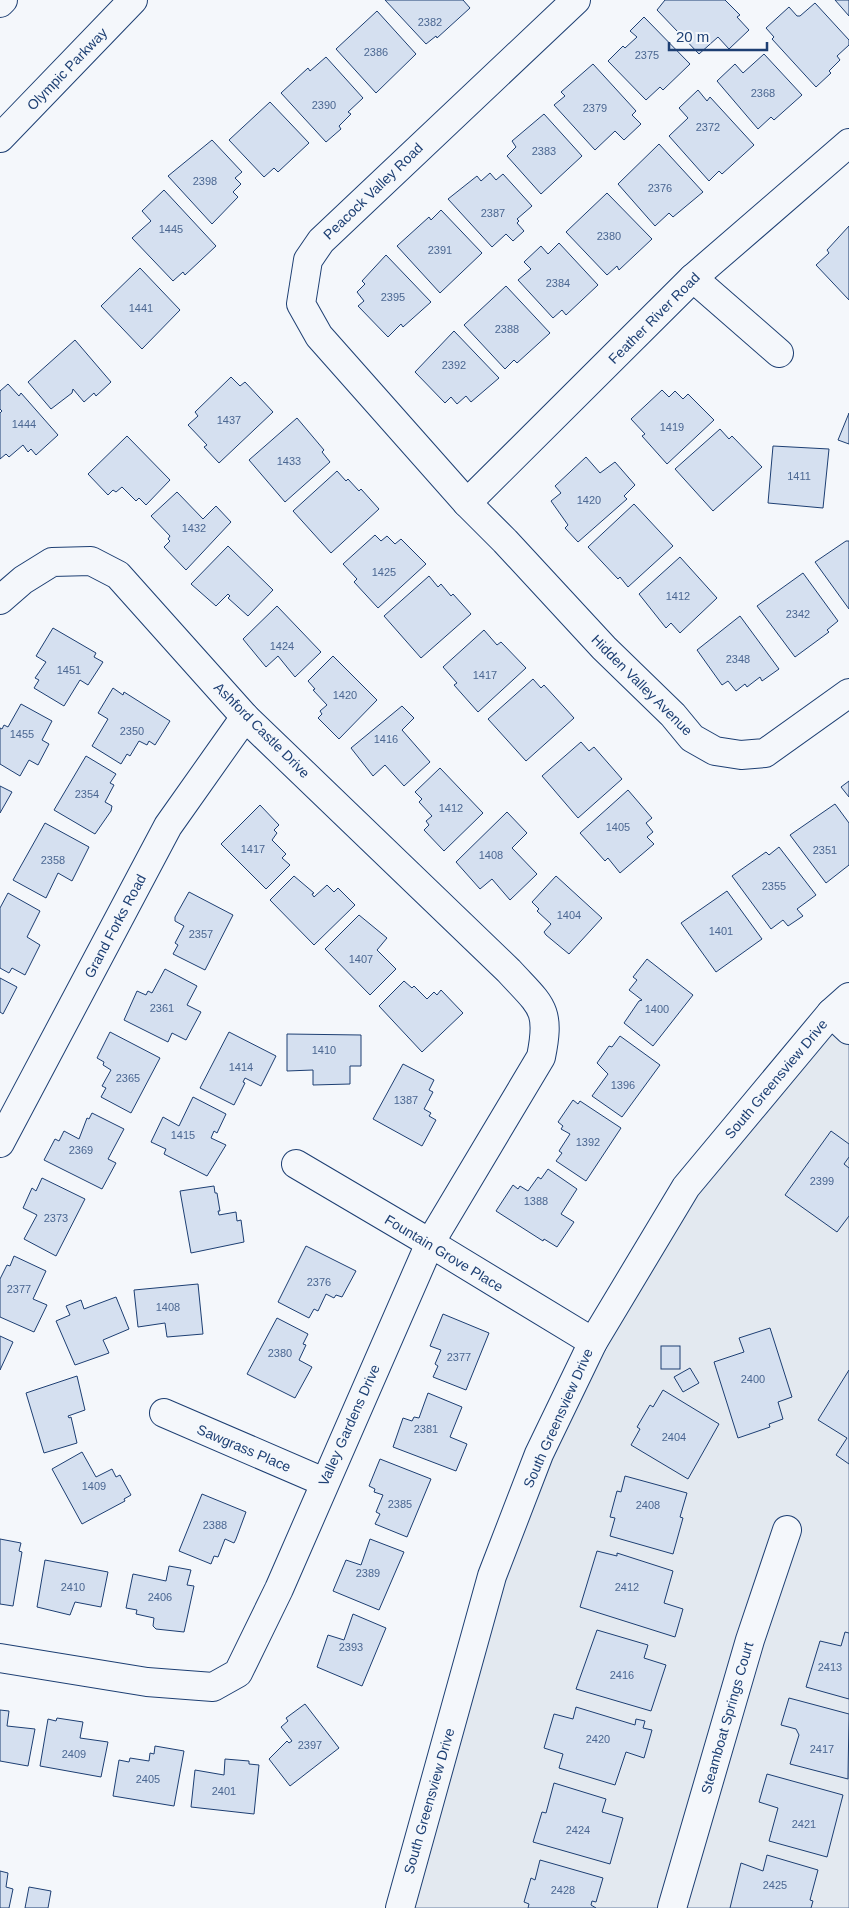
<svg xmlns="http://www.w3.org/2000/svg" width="849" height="1908" viewBox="0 0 849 1908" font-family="Helvetica,sans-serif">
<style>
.green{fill:#e3e9f0;stroke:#687fa3}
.building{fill:#d5e0f0;stroke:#1d3f73}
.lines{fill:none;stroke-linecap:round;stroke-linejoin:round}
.street-casing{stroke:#1d3f73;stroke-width:30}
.secondary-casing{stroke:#1d3f73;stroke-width:30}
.street{stroke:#f4f7fb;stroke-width:28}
.secondary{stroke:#f4f7fb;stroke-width:28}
.labels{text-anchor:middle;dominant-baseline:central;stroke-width:4;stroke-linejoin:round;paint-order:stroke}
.number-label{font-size:11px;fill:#4b6792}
.street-label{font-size:14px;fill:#1d3f73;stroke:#f4f7fb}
</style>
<rect width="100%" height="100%" fill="#f4f7fb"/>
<path class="green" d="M849,995V1908H399L473,1642L629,1277Z"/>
<g class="building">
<path d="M385,0H463L470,8L437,38L436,36L426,44Z"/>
<path d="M665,0H725L740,15L737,17L749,30L729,49L718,37L699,54L657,10Z"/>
<path d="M835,0H849V16Z"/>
<path d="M815,3L849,40V45L837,56L840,60L829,71L831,73L816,87L772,39L774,37L766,28L789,7L797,16H800Z"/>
<path d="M377,11L416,54L376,93L336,49Z"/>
<path d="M644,17L690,64L663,90L660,87L646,100L608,61L623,46L625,48L637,37L630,31Z"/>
<path d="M764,54L802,95L774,120L771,117L758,129L717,81L735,64L743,73Z"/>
<path d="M326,57L363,98L348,112L351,114L339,126L341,129L326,142L281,93L308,68L310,71Z"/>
<path d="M593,64L636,111L632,115L641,124L624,140L615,131L595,150L554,105L565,96L561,92Z"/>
<path d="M698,90L707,101L710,97L754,145L722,174L719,171L709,181L669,136L688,118L679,108Z"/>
<path d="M270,102L309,143L278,172L274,168L264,177L229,140Z"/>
<path d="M544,114L582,156L541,194L507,156L516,147L512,141Z"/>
<path d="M212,140L242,172L235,178L241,184L233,192L238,197L212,224L168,176Z"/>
<path d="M659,144L703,192L673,217L669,213L655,226L618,184Z"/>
<path d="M490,173L496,180L503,174L532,206L517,219L519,221L517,223L524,231L513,241L506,234L492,247L448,199L477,176L481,181Z"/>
<path d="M164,190L216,246L185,275L183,272L173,281L132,238L151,221L142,211Z"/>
<path d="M607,193L652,239L619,270L617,266L607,275L566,232Z"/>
<path d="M441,210L482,253L440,293L397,246L429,217L431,220Z"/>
<path d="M849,226V300L816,265L829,253L827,250Z"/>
<path d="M559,243L598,285L566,315L562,310L553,318L518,280L531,269L524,262L541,246L548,254Z"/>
<path d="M386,255L431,302L403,327L401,324L388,337L358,306L364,301L357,292L365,284L362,281Z"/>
<path d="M140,268L180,310L142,349L101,306Z"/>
<path d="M506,286L550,333L517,363L514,360L505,369L464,325Z"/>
<path d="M454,331L499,378L471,402L466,396L457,404L451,397L445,403L415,372Z"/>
<path d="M75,340L111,382L96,396L94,393L84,402L73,389L72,393L51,409L28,382Z"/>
<path d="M231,377L240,386L245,382L273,412L219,463L204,447L207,445L188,425L198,416L195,412Z"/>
<path d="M8,384L19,396L21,393L58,435L36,455L31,449L28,452L23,445L9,457L6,454L0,459V413L2,411L0,409V391Z"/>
<path d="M662,390L669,397L675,391L683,399L688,394L714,420L667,464L642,436L645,434L631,419Z"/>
<path d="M849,413V444L838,440Z"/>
<path d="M297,418L324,450L322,452L330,462L285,502L249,460Z"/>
<path d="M720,429L729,439L732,436L762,467L713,511L675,469Z"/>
<path d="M127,436L170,480L146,505L139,498L136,501L122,487L116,492L113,490L108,495L88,474Z"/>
<path d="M773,446L829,449L823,508L768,503Z"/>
<path d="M586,457L600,473L615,462L635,485L624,496L627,499L578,542L565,528L568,525L551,501L561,493L555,486Z"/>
<path d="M337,471L346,481L348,479L359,491L361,489L379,509L331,553L293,511Z"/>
<path d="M177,492L203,519L216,506L231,522L186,570L164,547L170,541L168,539L170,536L151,516Z"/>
<path d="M634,504L673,546L628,587L620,577L618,579L588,547Z"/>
<path d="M375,535L381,541L387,536L395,544L401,539L426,564L378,608L354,582L357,579L343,564Z"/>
<path d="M846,541H849V609L815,562Z"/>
<path d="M228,546L273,590L248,616L228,598L230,596L228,594L216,606L191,584Z"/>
<path d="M680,557L717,598L680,633L671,623L666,628L639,594Z"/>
<path d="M803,573L838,621L827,630L829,632L795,657L757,606Z"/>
<path d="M429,576L438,587L441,584L451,596L453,594L471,614L421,658L384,616Z"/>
<path d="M277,606L321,652L295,677L278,656L266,667L243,639Z"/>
<path d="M740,616L779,669L762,681L760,677L747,687L745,684L736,691L728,681L722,685L697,650Z"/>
<path d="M53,628L96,653L94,657L103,662L88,685L80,680L64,706L34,688L39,680L35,678L46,662L36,656Z"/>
<path d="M484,630L497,645L501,642L526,668L478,712L454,685L457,683L443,667Z"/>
<path d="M333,656L377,700L339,739L318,718L322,714L320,711L327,705L313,690L315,689L308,681Z"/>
<path d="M533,679L541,688L544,685L574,718L526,761L488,719Z"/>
<path d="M113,688L123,695L124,692L170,721L155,745L149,741L147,745L139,741L130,756L127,754L121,764L92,746L108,719L98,713Z"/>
<path d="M21,704L52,721L42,740L49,744L38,765L29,760L20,776L0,764V728L2,729L4,725L8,727Z"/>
<path d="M402,706L414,718L402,730L430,762L404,786L385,765L373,776L351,748Z"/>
<path d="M581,742L589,751L594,747L622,779L578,818L542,776Z"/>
<path d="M86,756L116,774L110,783L114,785L105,802L112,806L111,811L95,834L54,810Z"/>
<path d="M440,768L483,813L444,851L424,830L429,825L426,821L432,816L419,802L422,799L415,792Z"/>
<path d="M849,781V797L841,787Z"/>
<path d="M0,786L12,792L0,813Z"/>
<path d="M628,790L652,818L646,823L653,832L647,837L654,844L620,873L608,858L605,861L580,833Z"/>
<path d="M835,804L849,823V865L826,883L790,835Z"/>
<path d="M260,805L279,825L274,830L277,833L272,840L286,854L282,858L290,865L266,889L221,844Z"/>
<path d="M507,812L527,833L512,848L537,874L510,900L492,879L480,889L456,862Z"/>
<path d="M45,823L89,847L72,881L58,873L46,898L13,880Z"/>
<path d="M779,847L816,895L797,909L803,916L788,926L783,920L771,929L732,876L766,852L769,855Z"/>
<path d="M294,876L314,893L312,894L314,897L327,885L334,892L338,888L355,905L314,945L270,900Z"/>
<path d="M556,876L602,918L569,954L546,935L544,932L551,924L537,911L539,909L532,902Z"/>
<path d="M727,891L762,939L716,972L681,923Z"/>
<path d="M189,892L233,915L205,970L173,954L178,945L175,943L184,926L175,921V917Z"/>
<path d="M8,893L40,911L27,937L40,945L25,975L12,968L9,973L0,968V908Z"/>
<path d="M359,915L387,938L377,950L396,969L370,995L325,949Z"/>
<path d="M647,959L693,995L653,1046L624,1023L639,1001L642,1000L629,990L637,980L633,977Z"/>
<path d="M165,969L197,986L187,1005L201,1012L186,1040L172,1033L168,1042L124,1020L137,991L146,995L148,991L152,993Z"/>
<path d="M0,978L17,987L3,1014L0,1012Z"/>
<path d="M404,981L412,988L414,986L427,999L434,992L437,995L441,990L463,1013L422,1052L379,1006Z"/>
<path d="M110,1032L160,1058L131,1113L101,1097L106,1088L102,1086L111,1070L103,1065L104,1062L97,1058Z"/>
<path d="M229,1032L276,1056L261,1086L245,1078L243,1082L245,1083L234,1105L200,1088Z"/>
<path d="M287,1034L361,1035V1066H350V1084L313,1085V1070L287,1071Z"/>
<path d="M620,1036L660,1065L622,1117L592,1096L608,1074L597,1063L609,1046L612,1047Z"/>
<path d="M403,1064L434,1080L429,1090L433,1092L424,1109L431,1113L429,1116L436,1120L422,1146L373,1119Z"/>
<path d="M193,1097L226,1114L217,1133L214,1131L211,1138L226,1145L207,1176L164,1154L166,1149L151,1142L163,1117L179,1126Z"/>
<path d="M573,1100L578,1104L580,1101L621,1128L586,1181L556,1161L562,1153L559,1151L570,1134L561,1129L563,1126L558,1122Z"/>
<path d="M92,1113L124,1129L108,1159L116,1163L102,1189L44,1160L55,1139L59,1141L64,1131L79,1139L87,1118L89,1119Z"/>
<path d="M831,1131L849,1144V1157L844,1164L849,1168V1216L837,1232L785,1195Z"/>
<path d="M548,1169L577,1189L561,1214L574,1222L557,1247L544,1239L543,1241L496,1211L513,1185L518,1189L520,1186L528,1191L538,1177L541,1179Z"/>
<path d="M42,1178L85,1199L56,1256L24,1239L37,1215L23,1208L32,1188L36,1191Z"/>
<path d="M214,1186L215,1193H217L220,1211H218L219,1215L236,1212L237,1221L241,1220L244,1242L191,1253L180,1191Z"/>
<path d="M306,1246L356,1271L342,1297L336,1295L334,1298L326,1294L318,1311L314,1309L309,1318L278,1302Z"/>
<path d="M14,1256L46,1271L33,1299L47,1305L34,1332L0,1317V1279L7,1265L10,1266Z"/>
<path d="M198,1284L203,1334L167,1337L165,1323L138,1327L134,1290Z"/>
<path d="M116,1297L129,1329L103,1340L109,1353L75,1365L56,1321L70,1315L66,1306L81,1300L84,1309Z"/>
<path d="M443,1314L489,1333L466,1390L433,1377L438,1366L435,1364L441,1350L430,1346Z"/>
<path d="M277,1318L308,1334L303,1344L306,1345L299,1360L312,1367L295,1398L247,1374Z"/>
<path d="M770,1328L792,1397L778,1402L783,1419L769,1424L770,1427L738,1438L714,1362L744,1352L739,1338Z"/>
<path d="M0,1336L13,1342L0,1370Z"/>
<rect x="661" y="1346" width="19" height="23"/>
<path d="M690,1368L699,1383L683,1392L674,1377Z"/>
<path d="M849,1370V1464L836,1455L847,1438L818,1420Z"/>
<path d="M77,1376L85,1410L68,1416L69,1418L71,1417L77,1443L44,1453L26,1393Z"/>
<path d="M663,1390L719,1424L688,1479L631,1445L640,1429L637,1427L650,1405L653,1407Z"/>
<path d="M428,1393L462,1407L450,1437L467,1444L456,1471L393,1447L403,1418L412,1421L414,1417L419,1418Z"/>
<path d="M82,1452L96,1477L112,1469L116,1477L120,1475L131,1495L124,1499L125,1501L82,1524L52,1469Z"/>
<path d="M380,1459L431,1479L407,1537L375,1524L380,1514L376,1512L383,1495L374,1492L375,1489L369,1486Z"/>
<path d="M625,1476L687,1493L680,1517L683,1518L673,1554L610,1536L615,1518L610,1517L617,1491L621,1492Z"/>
<path d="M202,1494L246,1512L236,1539L234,1543L225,1539L218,1557L214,1556L211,1564L179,1551Z"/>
<path d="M0,1539L21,1543L19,1551L22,1552L13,1606L0,1604Z"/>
<path d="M370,1539L404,1552L379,1610L333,1591L346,1560L361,1565Z"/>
<path d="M597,1551L617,1556V1553L673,1571L664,1603L683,1609L675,1637L580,1607Z"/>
<path d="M45,1560L108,1572L101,1607L75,1602L70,1615L37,1607Z"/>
<path d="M169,1566L191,1570L187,1585L194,1586L184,1632L156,1629L153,1626L154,1618L136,1614L137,1610L126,1608L133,1574L166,1581Z"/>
<path d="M353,1614L386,1628L362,1686L317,1667L328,1635L344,1640Z"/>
<path d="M597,1630L648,1645L644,1658L666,1665L651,1711L576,1689Z"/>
<path d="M845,1632L849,1633V1699L806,1687L820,1641L841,1646Z"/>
<path d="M789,1698L849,1714L848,1779L790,1764L799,1735L796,1729L781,1725Z"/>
<path d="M305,1704L339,1748L290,1786L269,1759L287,1741L289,1743L292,1741L281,1727L288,1721L286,1718Z"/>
<path d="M576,1707L635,1725L636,1719L645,1721L643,1728L652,1730L644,1758L626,1752L615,1785L559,1768L563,1754L544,1748L554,1714L573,1719Z"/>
<path d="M0,1710L9,1711L7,1726L35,1729L28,1766L0,1761Z"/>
<path d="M57,1718L83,1722L80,1738L108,1742L101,1777L40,1766L48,1719L56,1721Z"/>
<path d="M155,1746L184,1751L174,1806L113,1796L119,1760L129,1762L130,1758L149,1761L150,1753L154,1754Z"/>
<path d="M225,1759L249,1761V1764L259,1765L254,1814L191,1807L195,1770L224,1775Z"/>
<path d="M767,1774L843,1795L827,1857L769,1841L778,1808L759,1802Z"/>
<path d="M554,1783L606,1799L602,1812L623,1818L610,1864L533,1842L542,1812L546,1813Z"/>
<path d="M767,1855L818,1870L810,1900L813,1901L811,1908H730L741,1863L763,1871Z"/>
<path d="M540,1860L603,1878L596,1902L592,1901L591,1905L596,1908H528L529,1904L524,1902L531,1878L535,1880Z"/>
<path d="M0,1871L8,1873L6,1887L13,1889L9,1908H0Z"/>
<path d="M29,1887L51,1891L48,1908H25Z"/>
</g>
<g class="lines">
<defs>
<g id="street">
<path d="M576,0L321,241L308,260L301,304L319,336L467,503L505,541L604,648L673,715L692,738L715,751L741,755L765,753L849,693"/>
<path d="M693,278L779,353"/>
<path d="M467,503L693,278L849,143"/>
<path d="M0,600L23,580L52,562L91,561L118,575L245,717L509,971C541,1006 551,1008 541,1057L430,1243L279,1589L238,1673L213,1687L147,1682L0,1658"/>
<path d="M831,1013L849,1030"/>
<path d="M0,1143L168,826L245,717"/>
<path d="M296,1164L430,1243"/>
<path d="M164,1413L324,1482"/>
<path d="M672,1908L750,1640L787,1530"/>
</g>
<g id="secondary">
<path d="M0,3L3,0"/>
<path d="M0,138L133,0"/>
<path d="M430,1243L593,1342"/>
<path d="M400,1908L492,1576L539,1454L593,1342L686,1187L831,1013L849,997"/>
</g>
</defs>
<use href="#street" class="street-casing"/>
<use href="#secondary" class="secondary-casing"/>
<use href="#street" class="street"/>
<use href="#secondary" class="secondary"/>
</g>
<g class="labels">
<g class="number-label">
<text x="430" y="22">2382</text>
<text x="376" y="52">2386</text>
<text x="647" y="55">2375</text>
<text x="763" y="93">2368</text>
<text x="324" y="105">2390</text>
<text x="595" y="108">2379</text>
<text x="708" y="127">2372</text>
<text x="544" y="151">2383</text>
<text x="205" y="181">2398</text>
<text x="660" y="188">2376</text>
<text x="493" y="213">2387</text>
<text x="171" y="229">1445</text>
<text x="609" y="236">2380</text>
<text x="440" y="250">2391</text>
<text x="558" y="283">2384</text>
<text x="393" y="297">2395</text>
<text x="141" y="308">1441</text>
<text x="507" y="329">2388</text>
<text x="454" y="365">2392</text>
<text x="229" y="420">1437</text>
<text x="24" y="424">1444</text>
<text x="672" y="427">1419</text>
<text x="289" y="461">1433</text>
<text x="799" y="476">1411</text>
<text x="589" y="500">1420</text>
<text x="194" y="528">1432</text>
<text x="384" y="572">1425</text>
<text x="678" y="596">1412</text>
<text x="798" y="614">2342</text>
<text x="282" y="646">1424</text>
<text x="738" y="659">2348</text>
<text x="69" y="670">1451</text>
<text x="485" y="675">1417</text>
<text x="345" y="695">1420</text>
<text x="132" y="731">2350</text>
<text x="22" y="734">1455</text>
<text x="386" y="739">1416</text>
<text x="87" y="794">2354</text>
<text x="451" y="808">1412</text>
<text x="618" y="827">1405</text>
<text x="253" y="849">1417</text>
<text x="825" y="850">2351</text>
<text x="491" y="855">1408</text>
<text x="53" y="860">2358</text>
<text x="774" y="886">2355</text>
<text x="569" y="915">1404</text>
<text x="721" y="931">1401</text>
<text x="201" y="934">2357</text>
<text x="361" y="959">1407</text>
<text x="162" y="1008">2361</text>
<text x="657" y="1009">1400</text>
<text x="324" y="1050">1410</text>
<text x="241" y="1067">1414</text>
<text x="128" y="1078">2365</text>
<text x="623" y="1085">1396</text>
<text x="406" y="1100">1387</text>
<text x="183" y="1135">1415</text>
<text x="588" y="1142">1392</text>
<text x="81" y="1150">2369</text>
<text x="822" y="1181">2399</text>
<text x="536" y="1201">1388</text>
<text x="56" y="1218">2373</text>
<text x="319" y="1282">2376</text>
<text x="19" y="1289">2377</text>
<text x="168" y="1307">1408</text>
<text x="280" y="1353">2380</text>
<text x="459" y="1357">2377</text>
<text x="753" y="1379">2400</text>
<text x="426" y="1429">2381</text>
<text x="674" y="1437">2404</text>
<text x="94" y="1486">1409</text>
<text x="400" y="1504">2385</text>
<text x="648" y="1505">2408</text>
<text x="215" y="1525">2388</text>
<text x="368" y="1573">2389</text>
<text x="73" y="1587">2410</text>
<text x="627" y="1587">2412</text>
<text x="160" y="1597">2406</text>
<text x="351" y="1647">2393</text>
<text x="830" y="1667">2413</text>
<text x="622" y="1675">2416</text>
<text x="598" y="1739">2420</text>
<text x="310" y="1745">2397</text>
<text x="822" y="1749">2417</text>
<text x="74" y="1754">2409</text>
<text x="148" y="1779">2405</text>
<text x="224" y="1791">2401</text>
<text x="804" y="1824">2421</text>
<text x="578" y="1830">2424</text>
<text x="775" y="1885">2425</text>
<text x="563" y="1890">2428</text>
</g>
<g class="street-label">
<text transform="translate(67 69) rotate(-46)">Olympic Parkway</text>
<text transform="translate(373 191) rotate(-44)">Peacock Valley Road</text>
<text transform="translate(654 318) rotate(-45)">Feather River Road</text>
<text transform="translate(642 685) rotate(45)">Hidden Valley Avenue</text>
<text transform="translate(262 730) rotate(45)">Ashford Castle Drive</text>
<text transform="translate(115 926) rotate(-62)">Grand Forks Road</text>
<text transform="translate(776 1079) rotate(-50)">South Greensview Drive</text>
<text transform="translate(444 1253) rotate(31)">Fountain Grove Place</text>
<text transform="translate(558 1418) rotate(-66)">South Greensview Drive</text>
<text transform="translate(349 1425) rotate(-66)">Valley Gardens Drive</text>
<text transform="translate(244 1448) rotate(23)">Sawgrass Place</text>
<text transform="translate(727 1718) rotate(-74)">Steamboat Springs Court</text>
<text transform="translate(429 1801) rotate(-74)">South Greensview Drive</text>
</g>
</g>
<path d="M669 42v8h98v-8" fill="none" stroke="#1d3f73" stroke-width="2.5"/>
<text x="676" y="42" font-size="15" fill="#1d3f73" stroke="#f4f7fb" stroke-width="4" paint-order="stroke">20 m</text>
</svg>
